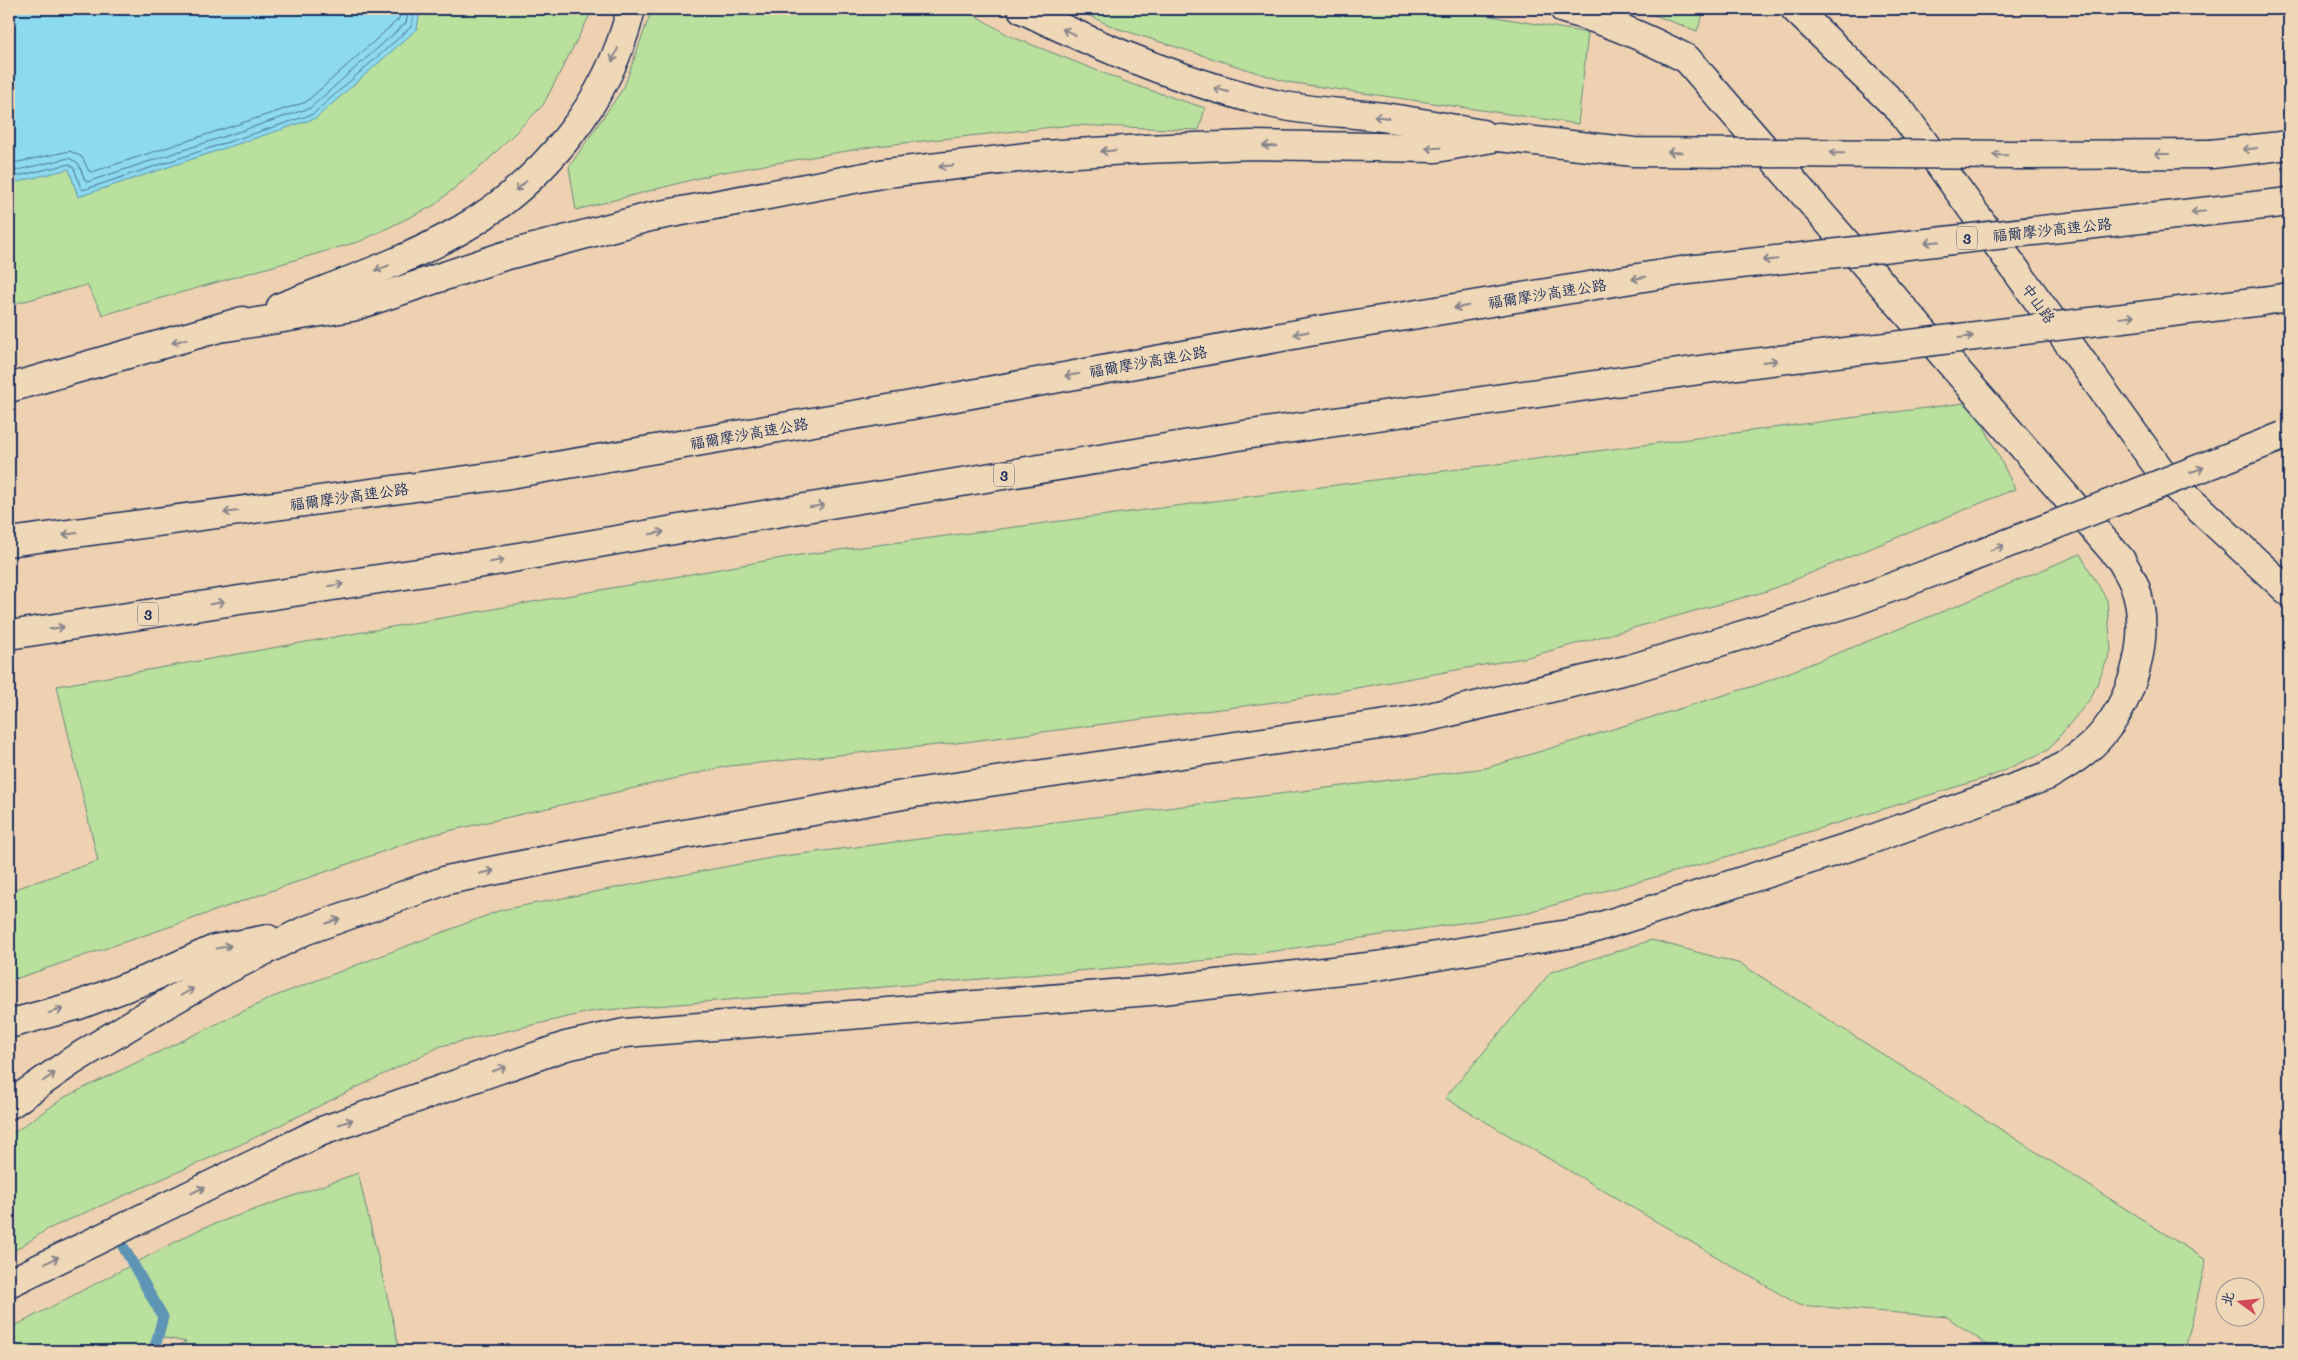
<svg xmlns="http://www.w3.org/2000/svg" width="2298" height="1360" viewBox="0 0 2298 1360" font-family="Mali,'LXGW WenKai TC',sans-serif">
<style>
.green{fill:#b9e09c;stroke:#6a887d}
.water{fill:#8dd9ee;stroke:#5f95b4}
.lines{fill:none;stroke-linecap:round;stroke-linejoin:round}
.shore{stroke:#497398;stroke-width:1}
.stream{stroke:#5f95b4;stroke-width:11}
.minor-casing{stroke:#1b2f5e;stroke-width:31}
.highway-casing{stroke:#1b2f5e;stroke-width:31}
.minor{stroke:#efd8b8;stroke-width:28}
.highway{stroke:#efd8b8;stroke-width:28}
.highway-bridge-casing{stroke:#1b2f5e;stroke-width:31;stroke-linecap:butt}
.highway-bridge{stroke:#efd8b8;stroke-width:28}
.oneway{stroke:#85848b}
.labels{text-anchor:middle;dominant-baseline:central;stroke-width:4.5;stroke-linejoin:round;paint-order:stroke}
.shield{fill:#efd8b8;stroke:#5b6279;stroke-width:1}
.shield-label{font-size:14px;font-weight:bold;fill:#1b2f5e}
.street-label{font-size:15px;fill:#1b2f5e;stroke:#efd8b8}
</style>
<rect width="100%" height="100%" fill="#edd1b1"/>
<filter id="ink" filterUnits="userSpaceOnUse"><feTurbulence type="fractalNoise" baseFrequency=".02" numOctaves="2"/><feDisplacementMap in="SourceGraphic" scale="10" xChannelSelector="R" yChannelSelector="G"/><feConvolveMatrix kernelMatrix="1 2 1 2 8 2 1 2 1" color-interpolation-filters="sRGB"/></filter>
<g filter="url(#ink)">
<g class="green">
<path d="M9,9H593L543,105L486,162L433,206L361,241L103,315L87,285L9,305Z"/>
<path d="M652,9H964L1010,36L1131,84L1205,108L1199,130L1072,125L876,146L718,173L576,210L569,167L624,87Z"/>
<path d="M1075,9H1451L1588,33L1578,124L1287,82L1116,28Z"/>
<path d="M1638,9H1705L1697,31Z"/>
<path d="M1972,402L2015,489L1767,591L1528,657L1290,700L957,743L729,766L427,836L172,926L9,981V891L98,861L57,686L793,556Z"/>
<path d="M2080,554L2107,600L2111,651L2091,698L2048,750L1992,776L1706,863L1521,914L1222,959L594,1011L441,1046L244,1143L48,1229L9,1254V1136L65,1097L273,997L501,910L776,857L1486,768L1760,684L1964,603Z"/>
<path d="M1652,940L1741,964L2206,1260L2185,1351H1996L1947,1317L1799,1305L1445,1098L1551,972Z"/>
<path d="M358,1173L400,1351H164L186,1342L161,1337L140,1351H9V1329L200,1229Z"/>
</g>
<path class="water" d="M9,9H420L417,29L316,118L78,197L69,169L9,184Z"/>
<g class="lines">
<g class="shore">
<path d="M9,164L70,151L82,157L89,171L92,172L306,102L399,19L401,9"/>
<path d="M9,172L69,158L78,163L85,180L87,182L310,108L406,23L409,9"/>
<path d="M9,178L69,164L74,168L81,188L83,190L313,114L411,27L415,9"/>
</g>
<path class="stream" d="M124,1248L163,1317L154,1351"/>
<defs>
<g id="minor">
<path d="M1795,9L1901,111L2166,478L2289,592"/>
<path d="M9,1283L322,1131L566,1046L625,1033L1162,990L1377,966L1586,931L1861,843L2047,776C2068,764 2089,751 2104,732C2135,694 2151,634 2135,587C2132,578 2126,569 2121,560L1687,59C1647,38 1608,21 1564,9"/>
</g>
<g id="highway">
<path d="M1022,9C1103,49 1187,84 1275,104C1304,111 1336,112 1365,115C1405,119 1443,127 1482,134"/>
<path d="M2211,154L2289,145"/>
<path d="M2246,207L2289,202"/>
<path d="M2262,301L2289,297"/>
<path d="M281,307C342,283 405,262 462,229C543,182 609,101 631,9"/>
<path d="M226,327L352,307L504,256L650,217L886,173L1044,155L1144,149L1251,145L1436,148L1498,137"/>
<path d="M9,388L243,321"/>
<path d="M9,542L504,475L912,405L1314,331L1687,270"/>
<path d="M9,635L484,563L697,526L1244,435L1721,367"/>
<path d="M9,1024L79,1005L148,979L215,949L268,939"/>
<path d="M9,1105L72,1061L147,1015L224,971L304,931L447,880L601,849L914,793L1421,719L1630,669L1852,602L1952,565"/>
</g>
</defs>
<use href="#minor" class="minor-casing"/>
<use href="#highway" class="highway-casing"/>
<use href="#minor" class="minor"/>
<use href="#highway" class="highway"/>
<defs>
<g id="highway-bridge">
<path d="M1498,137L1634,152L2016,155L2211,154"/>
<path d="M1687,270L2246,207"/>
<path d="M1721,367L2262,301"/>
<path d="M1952,565L2283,436"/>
</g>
</defs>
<use href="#highway-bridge" class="highway-bridge-casing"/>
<use href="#highway-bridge" class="highway-bridge"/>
</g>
<defs><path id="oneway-shaft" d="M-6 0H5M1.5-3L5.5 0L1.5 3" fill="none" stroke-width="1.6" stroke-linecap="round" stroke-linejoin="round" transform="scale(1.25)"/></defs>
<g class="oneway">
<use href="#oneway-shaft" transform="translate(1069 32) rotate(-155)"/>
<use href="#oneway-shaft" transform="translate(615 55) rotate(113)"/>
<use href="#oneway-shaft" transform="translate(1221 90) rotate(-165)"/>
<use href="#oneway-shaft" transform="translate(1381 117) rotate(-173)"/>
<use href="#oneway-shaft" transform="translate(1270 146) rotate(-179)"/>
<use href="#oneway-shaft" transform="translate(1433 148) rotate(178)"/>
<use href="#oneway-shaft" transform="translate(2250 149) rotate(173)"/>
<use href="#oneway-shaft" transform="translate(1108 151) rotate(177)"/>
<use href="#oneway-shaft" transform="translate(1675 152) rotate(-179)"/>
<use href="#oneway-shaft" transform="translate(1837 153) rotate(-179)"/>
<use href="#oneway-shaft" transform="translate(2162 154) rotate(180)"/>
<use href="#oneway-shaft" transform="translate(2000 155) rotate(-179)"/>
<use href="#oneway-shaft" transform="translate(946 166) rotate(174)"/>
<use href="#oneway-shaft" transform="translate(521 186) rotate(139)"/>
<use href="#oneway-shaft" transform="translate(2198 212) rotate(174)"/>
<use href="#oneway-shaft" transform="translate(1932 242) rotate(174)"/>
<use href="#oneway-shaft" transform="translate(1770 260) rotate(174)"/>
<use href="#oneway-shaft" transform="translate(382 268) rotate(159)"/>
<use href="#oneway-shaft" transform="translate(1639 278) rotate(171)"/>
<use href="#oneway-shaft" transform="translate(1461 307) rotate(171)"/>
<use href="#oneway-shaft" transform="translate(2127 317) rotate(-7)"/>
<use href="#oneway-shaft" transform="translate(1301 333) rotate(170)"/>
<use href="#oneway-shaft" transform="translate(1966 337) rotate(-7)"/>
<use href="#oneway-shaft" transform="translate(179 341) rotate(164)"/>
<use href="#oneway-shaft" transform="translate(1770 361) rotate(-7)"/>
<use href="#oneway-shaft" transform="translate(1072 375) rotate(170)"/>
<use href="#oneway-shaft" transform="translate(2197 470) rotate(-21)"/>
<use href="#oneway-shaft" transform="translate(817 506) rotate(-9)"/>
<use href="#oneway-shaft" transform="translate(231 512) rotate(173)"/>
<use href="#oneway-shaft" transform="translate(657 533) rotate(-10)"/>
<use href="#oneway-shaft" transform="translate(70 534) rotate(173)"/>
<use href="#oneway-shaft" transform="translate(1997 548) rotate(-21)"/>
<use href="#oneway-shaft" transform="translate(497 561) rotate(-10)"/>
<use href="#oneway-shaft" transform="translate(336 585) rotate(-8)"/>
<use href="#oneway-shaft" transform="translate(217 603) rotate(-9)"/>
<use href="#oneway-shaft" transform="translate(57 628) rotate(-9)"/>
<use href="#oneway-shaft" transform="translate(487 872) rotate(-12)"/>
<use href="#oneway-shaft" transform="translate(333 921) rotate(-20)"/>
<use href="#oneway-shaft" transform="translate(224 947) rotate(-11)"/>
<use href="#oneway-shaft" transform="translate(187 992) rotate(-30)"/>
<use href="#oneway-shaft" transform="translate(56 1011) rotate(-16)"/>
<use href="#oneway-shaft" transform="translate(499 1069) rotate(-19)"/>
<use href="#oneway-shaft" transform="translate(49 1077) rotate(-35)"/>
<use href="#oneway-shaft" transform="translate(346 1122) rotate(-19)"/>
<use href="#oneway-shaft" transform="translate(198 1190) rotate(-26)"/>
<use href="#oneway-shaft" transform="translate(52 1260) rotate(-26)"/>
</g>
</g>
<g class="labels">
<g class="shield">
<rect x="1957" y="226.5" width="20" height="23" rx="4"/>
<rect x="994" y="463.5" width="20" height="23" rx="4"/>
<rect x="138" y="602.5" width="20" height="23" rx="4"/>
</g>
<g class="shield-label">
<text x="1967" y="238">3</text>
<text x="1004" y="475">3</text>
<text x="148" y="614">3</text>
</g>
<g class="street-label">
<text transform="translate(2052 229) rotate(-6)">福爾摩沙高速公路</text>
<text transform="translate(1547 293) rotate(-9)">福爾摩沙高速公路</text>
<text transform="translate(2039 303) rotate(54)">中山路</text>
<text transform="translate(1148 361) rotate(-10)">福爾摩沙高速公路</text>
<text transform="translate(749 433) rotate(-10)">福爾摩沙高速公路</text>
<text transform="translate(349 496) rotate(-8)">福爾摩沙高速公路</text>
</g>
</g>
<rect width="2298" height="1360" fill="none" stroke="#efd8b8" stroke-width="30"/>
<rect x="15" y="15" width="2268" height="1330" fill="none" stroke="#1b2f5e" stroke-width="2" filter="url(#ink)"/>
<g transform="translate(2240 1302) rotate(285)"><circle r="24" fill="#efd8b8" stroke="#9a9494"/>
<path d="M0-4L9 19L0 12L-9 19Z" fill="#d1495b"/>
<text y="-8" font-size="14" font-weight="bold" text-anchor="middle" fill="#1b2f5e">北</text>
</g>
</svg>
